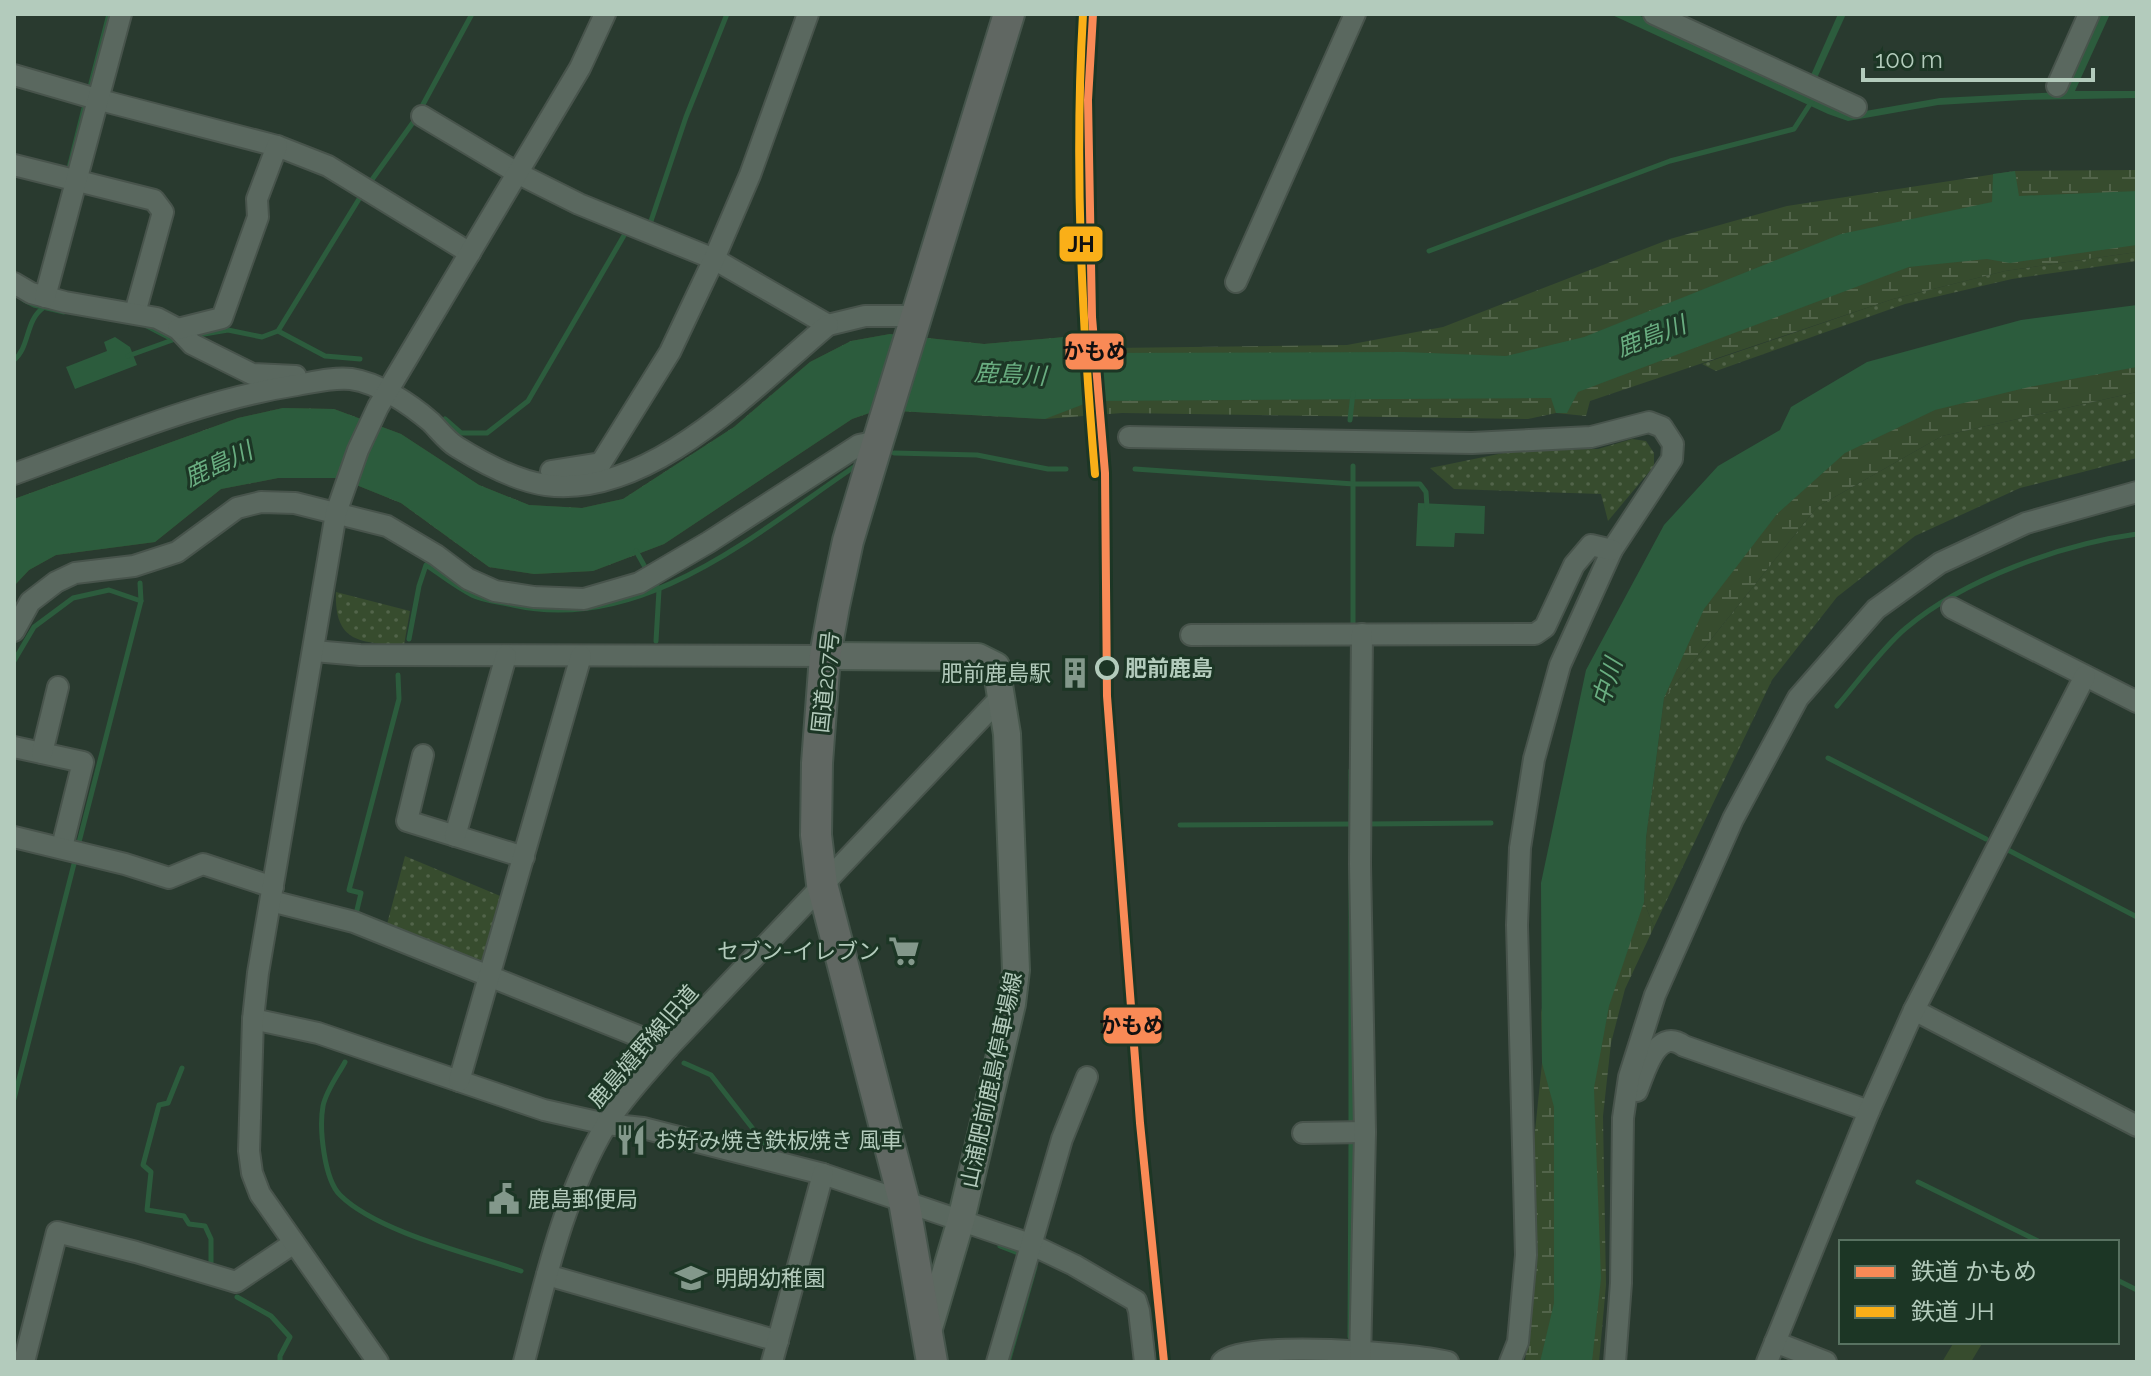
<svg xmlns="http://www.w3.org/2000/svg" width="2151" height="1376" viewBox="0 0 2151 1376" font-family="Raleway,'Noto Sans JP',sans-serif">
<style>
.grass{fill:url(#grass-dots)}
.wetland{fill:url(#wetland-marsh)}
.garden{fill:#374c2e}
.water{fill:#2c5c3d}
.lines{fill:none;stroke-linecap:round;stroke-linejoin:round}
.stream{stroke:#2c5c3d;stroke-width:5}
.minor-casing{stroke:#48544c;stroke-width:24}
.major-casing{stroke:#47574c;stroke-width:30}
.highway-casing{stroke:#46554c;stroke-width:34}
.minor{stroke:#5a685f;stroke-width:20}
.major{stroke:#5d6961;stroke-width:26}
.highway{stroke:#606762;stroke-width:30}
.rail-1-casing{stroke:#1c3625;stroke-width:14}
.rail-2-casing{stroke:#1c3625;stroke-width:14}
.rail-1{stroke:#f98a56;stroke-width:8}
.rail-2{stroke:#faaf18;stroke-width:8}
.stop-dot{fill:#1c3625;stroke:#b3cbbc;stroke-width:4}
.labels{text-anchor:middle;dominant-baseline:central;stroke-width:6;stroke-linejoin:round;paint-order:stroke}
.stop-label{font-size:22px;font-weight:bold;fill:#b3cbbc;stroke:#1c3625;text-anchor:start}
.poi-label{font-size:22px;fill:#b3cbbc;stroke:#1c3625;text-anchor:start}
.street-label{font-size:22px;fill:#b3cbbc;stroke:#1c3625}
.water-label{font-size:24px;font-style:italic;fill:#69ad80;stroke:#1c3625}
.line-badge{stroke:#1c3625;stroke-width:3}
.pale-badge-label{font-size:22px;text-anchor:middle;font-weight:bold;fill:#111}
</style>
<defs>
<pattern id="grass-dots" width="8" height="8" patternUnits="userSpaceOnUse" patternTransform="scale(2)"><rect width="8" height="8" fill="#374c2e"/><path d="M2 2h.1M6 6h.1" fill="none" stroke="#52644a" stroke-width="1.8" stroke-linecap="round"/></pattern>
<pattern id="wetland-marsh" width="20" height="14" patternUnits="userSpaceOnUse" patternTransform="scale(2)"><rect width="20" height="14" fill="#374c2e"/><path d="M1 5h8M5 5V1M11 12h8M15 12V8" fill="none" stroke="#52644a"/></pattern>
</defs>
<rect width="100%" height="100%" fill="#293a2f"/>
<g class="grass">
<path d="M2137,252V261L2012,279L1905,304L1716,371L1702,364L1893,299L2005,271Z"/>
<path d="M2137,392V458L2020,488L1915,536L1837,597L1772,680L1654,927L1644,902L1646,839L1664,698L1817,507L1942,436Z"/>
<path d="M1632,439L1646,441L1654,453V466L1608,521L1601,494L1454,489L1430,468L1518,450L1598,449Z"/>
<path d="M336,592L410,611L404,645C361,643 334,643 336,592Z"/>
<path d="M405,856L505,898L483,967L386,928Z"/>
</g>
<g class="wetland">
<path d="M2137,170V206L1503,368L925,353L577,537L430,465L14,499L238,418L283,408L334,409L401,434L479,485L529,505L582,508L623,499L734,427L810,362L851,341L890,334L984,344L1100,334L1112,348L1347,345L1443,327L1670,239L1787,206L2015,171Z"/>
<path d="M2137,229V252L2005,271L1893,299L1590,401L1586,416L1556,413L1528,419L1122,413L1045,419L878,410L852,419L664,544L593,571L534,574L489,567L401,503L339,478H278L221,489L155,542L56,555L29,570L14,586V543L293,451L534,559L817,406L1548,384L1895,255Z"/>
<path d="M2137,342V392L1942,436L1817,507L1664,698L1646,839L1644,902L1654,927L1625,989L1611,1043L1603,1116L1606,1285L1599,1362H1581L1580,1087L1644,644L1819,431Z"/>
<path d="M1541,1008L1563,1100L1554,1362H1525L1537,1246L1534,1141L1542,1063Z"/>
</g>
<path class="garden" d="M1954,1342H1983L1971,1362H1942Z"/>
<g class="water">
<path d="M1610,14H1636L1854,113L1940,98L2061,92L2096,14H2110L2075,91H2137V98L2023,100L1938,105L1848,121L1828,114Z"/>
<path d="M1838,14H1846L1817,78L1811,75Z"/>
<path d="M2015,171L2019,196L2137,191V245L2010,263L1987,259L1909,267L1578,392L1567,413H1556L1551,398L1092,401L1045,419L878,410L852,419L664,544L593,571L534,574L489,567L401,503L339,478H278L221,489L155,542L56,555L29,570L14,586V499L238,418L283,408L334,409L401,434L479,485L529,505L582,508L623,499L734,427L810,362L851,341L890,334L984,344L1065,337L1083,353L1404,352L1506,356L1584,337L1841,234L1992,202L1993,174Z"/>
<path d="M2137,305V367L2029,387L1935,410L1845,453L1777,514L1704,609L1664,698L1646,838L1644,902L1609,1006L1594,1088L1601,1278L1592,1362H1540L1554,1303V1107L1542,1063L1541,883L1586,670L1664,525L1718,466L1780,430L1791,407L1867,362L2021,320Z"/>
<path d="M115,337L130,347L137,365L75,389L66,367L107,351L104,342Z"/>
<path d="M1418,503L1485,506L1484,534L1455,533L1454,547L1416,546Z"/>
</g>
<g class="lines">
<g class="stream">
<path d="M89,91L109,14"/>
<path d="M68,172L86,100"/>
<path d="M371,181L414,121L472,14"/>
<path d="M650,224L686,117L727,14"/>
<path d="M1429,251L1670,161L1794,129L1812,101"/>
<path d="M24,300L34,305L64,312"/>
<path d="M145,325L172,339"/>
<path d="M278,331L325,356L360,359"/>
<path d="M192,336L228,330L262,337L278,331L359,199"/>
<path d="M128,356L178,338"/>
<path d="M14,360C30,347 25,321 43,308"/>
<path d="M445,419L461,433H487L528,401L626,232L628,233"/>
<path d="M1350,420L1353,393"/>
<path d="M894,453L977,455L1048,469H1066"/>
<path d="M1353,466V628"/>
<path d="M1135,469L1354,484H1420L1426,492L1427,507"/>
<path d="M636,551L645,567"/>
<path d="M656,585L659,590L656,641"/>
<path d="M409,639L419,586L426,565C441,575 456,587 472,595C484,601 500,602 513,605C641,634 755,534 854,467"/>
<path d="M14,661L34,627L73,598L109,590L141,601"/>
<path d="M1837,706C1857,683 1884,646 1906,628C1964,579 2062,544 2137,534"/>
<path d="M1828,758L1986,839"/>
<path d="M1351,770V1128"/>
<path d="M1365,824L1491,823"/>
<path d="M1180,825L1351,824"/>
<path d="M78,846L141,601L140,583"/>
<path d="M2008,850L2137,917"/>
<path d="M356,914L361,893L349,890L399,699L398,675"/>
<path d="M345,1062C338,1075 326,1091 323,1106C319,1128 324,1179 340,1195C377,1232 471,1254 521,1271"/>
<path d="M684,1063L711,1075L764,1143"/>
<path d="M182,1068L168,1103L159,1105L143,1165L151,1172L147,1210L184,1216L189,1224L205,1226L211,1239V1263"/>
<path d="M14,1099L76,856"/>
<path d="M1918,1182L2040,1242"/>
<path d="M1000,1246L1018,1253"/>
<path d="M2117,1280L2137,1290"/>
<path d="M237,1297L271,1316L290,1337L280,1356V1362"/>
<path d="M1350,1337L1351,1138"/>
<path d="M1008,1362L1035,1267"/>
</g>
<defs>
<g id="minor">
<path d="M1654,14L1856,107"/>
<path d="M14,75L100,100L277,146L328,166L470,253"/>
<path d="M2057,86L2089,14"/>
<path d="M422,116L519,174L579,204L714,259L828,325L865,316H916"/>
<path d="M14,165L154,200L163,212L135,313"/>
<path d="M1236,282L1355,14"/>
<path d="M14,283L31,293L65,302L157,318L178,329L192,344L252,374L296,376"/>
<path d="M45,297L121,14"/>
<path d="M178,329L222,318L258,217L257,199L277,146"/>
<path d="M1129,437L1472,443L1591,437L1649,422L1662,427L1673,444L1672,459L1612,550L1560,665L1534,759L1520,848L1517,925L1526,1255L1518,1342L1510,1362"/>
<path d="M551,471L601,463L670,352L714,259L750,175L808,14"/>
<path d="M14,474C106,441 200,400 297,385C314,382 334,377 351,379C379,383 410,404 431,422C439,430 447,441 457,447C483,463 516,481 546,485C650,499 755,386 828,325"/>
<path d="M1952,608L2137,702"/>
<path d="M14,631L30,602L56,582L75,573L134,566L177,552L237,508L261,502L295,503L387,526L436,555L468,579L495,591L534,597L584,599L639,583L709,542L859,445L878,441"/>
<path d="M1191,635L1535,634L1545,627L1574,565L1591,545L1612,550"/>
<path d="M314,651L360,655L825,656"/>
<path d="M14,747L83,762L62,847"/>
<path d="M42,753L58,687"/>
<path d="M423,755L407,821L524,857"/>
<path d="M455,836L506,656"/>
<path d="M14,837L125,864L169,878L203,864L273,887"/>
<path d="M271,901L354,922L668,1048"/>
<path d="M1914,1010L2137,1126"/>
<path d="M253,1019L318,1033L544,1110L606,1124L643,1128L823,1174L1030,1244L1074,1265L1136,1301L1139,1311L1145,1362"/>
<path d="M459,1081L581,656"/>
<path d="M1637,1091C1645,1072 1656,1026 1684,1046L1869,1111"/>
<path d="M1303,1133L1365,1132"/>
<path d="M547,1275L778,1341"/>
<path d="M1775,1342L1826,1362"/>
<path d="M24,1362L57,1232L136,1252L236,1282L294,1243"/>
<path d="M378,1362L260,1194L252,1173L249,1151L253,1019L258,973L336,513L358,450L378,407L580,68L605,14"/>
<path d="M524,1362C545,1282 563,1197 606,1125C623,1097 647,1073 668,1048L1002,696"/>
<path d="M772,1362L823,1174"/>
<path d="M997,1362L1062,1139L1087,1077"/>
<path d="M1222,1362C1247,1339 1412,1353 1448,1362"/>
<path d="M1360,1362L1365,1132L1360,864L1362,634"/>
<path d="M1615,1362L1621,1283L1623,1118L1629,1077L1655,995L1733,819L1798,698L1876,609L1940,563L2026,523L2137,492"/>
<path d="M1767,1362L1869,1111L1914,1010L2085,676"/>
</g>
<path id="major" d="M825,656L978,657L996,666L1007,734L1016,970L1012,1004L961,1220L927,1335"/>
<path id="highway" d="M932,1362L904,1201L822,884L816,835L817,763L825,656L834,606L848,541L878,441L1009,14"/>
</defs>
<use href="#minor" class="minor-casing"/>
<use href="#major" class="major-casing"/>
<use href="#highway" class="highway-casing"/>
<use href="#minor" class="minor"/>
<use href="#major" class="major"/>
<use href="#highway" class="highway"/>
<defs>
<path id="rail-1" d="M1093,14L1088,100L1092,317L1105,473L1107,696L1140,1123L1164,1362"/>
<path id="rail-2" d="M1083,14C1074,168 1082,321 1095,474"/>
</defs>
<use href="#rail-1" class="rail-1-casing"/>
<use href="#rail-2" class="rail-2-casing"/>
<use href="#rail-1" class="rail-1"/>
<use href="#rail-2" class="rail-2"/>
</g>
<defs>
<symbol id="building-bare" viewBox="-9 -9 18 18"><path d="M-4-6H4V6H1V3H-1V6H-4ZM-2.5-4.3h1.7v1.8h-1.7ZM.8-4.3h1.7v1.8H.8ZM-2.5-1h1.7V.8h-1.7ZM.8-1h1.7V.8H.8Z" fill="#83988b" stroke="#1c3625" stroke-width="2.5" paint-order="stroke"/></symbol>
<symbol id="supermarket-bare" viewBox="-9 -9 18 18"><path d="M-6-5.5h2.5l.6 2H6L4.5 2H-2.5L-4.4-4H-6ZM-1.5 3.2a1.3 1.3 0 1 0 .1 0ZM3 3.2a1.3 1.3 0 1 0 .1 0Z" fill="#83988b" stroke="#1c3625" stroke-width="2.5" paint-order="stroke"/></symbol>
<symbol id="restaurant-bare" viewBox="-9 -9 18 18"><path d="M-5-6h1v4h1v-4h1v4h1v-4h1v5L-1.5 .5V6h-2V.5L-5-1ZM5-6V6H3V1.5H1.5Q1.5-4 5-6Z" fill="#83988b" stroke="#1c3625" stroke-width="2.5" paint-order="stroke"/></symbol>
<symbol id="civic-bare" viewBox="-9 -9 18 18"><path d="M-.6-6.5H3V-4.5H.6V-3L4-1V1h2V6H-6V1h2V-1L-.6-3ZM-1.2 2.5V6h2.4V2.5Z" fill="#83988b" stroke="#1c3625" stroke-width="2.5" paint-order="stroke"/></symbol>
<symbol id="school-bare" viewBox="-9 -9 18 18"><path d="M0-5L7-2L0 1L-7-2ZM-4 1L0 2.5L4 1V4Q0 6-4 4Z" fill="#83988b" stroke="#1c3625" stroke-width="2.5" paint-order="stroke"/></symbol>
</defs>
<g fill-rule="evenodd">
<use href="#building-bare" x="1053" y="651" width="44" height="44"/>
<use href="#supermarket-bare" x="882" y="929" width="44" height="44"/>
<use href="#restaurant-bare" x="609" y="1118" width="44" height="44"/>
<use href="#civic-bare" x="482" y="1177" width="44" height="44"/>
<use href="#school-bare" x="669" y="1256" width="44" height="44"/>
</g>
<circle class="stop-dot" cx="1107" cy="668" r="10"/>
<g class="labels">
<g class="stop-label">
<text x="1125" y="668">肥前鹿島</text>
</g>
<g class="poi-label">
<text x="1051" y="673" text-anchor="end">肥前鹿島駅</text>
<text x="880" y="951" text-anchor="end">セブン-イレブン</text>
<text x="655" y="1140">お好み焼き鉄板焼き 風車</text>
<text x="528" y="1199">鹿島郵便局</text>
<text x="715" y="1278">明朗幼稚園</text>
</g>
<g class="street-label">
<text transform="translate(825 682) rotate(-84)">国道207号</text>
<text transform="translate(643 1046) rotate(-49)">鹿島嬉野線旧道</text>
<text transform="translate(991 1080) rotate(-78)">山浦肥前鹿島停車場線</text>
</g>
<g class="water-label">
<text transform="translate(1651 336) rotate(-21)">鹿島川</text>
<text transform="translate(1010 374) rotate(3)">鹿島川</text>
<text transform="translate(218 464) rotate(-25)">鹿島川</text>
<text transform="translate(1607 682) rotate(-73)">中川</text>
</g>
</g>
<g class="line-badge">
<rect x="1058" y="225" width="46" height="38" rx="8" fill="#faaf18"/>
<rect x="1064" y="332" width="61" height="39" rx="8" fill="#f98a56"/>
<rect x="1102" y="1006" width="61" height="39" rx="8" fill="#f98a56"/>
</g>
<g class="pale-badge-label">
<text x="1081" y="252">JH</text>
<text x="1095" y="359">かもめ</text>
<text x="1132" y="1033">かもめ</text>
</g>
<rect width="2151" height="1376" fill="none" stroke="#b3cbbc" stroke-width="32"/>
<rect x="1839" y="1240" width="280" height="104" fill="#1c3625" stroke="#587261" stroke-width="2"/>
<rect x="1855" y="1266" width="40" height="12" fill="#f98a56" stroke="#587261" stroke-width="2"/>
<text x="1911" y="1280" font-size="24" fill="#b3cbbc">鉄道 かもめ</text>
<rect x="1855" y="1306" width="40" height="12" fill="#faaf18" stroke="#587261" stroke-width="2"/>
<text x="1911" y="1320" font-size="24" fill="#b3cbbc">鉄道 JH</text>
<path d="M1863 68v12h230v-12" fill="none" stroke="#b3cbbc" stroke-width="4"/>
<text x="1875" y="68" font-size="24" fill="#b3cbbc" stroke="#1c3625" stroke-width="6" paint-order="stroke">100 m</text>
</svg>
